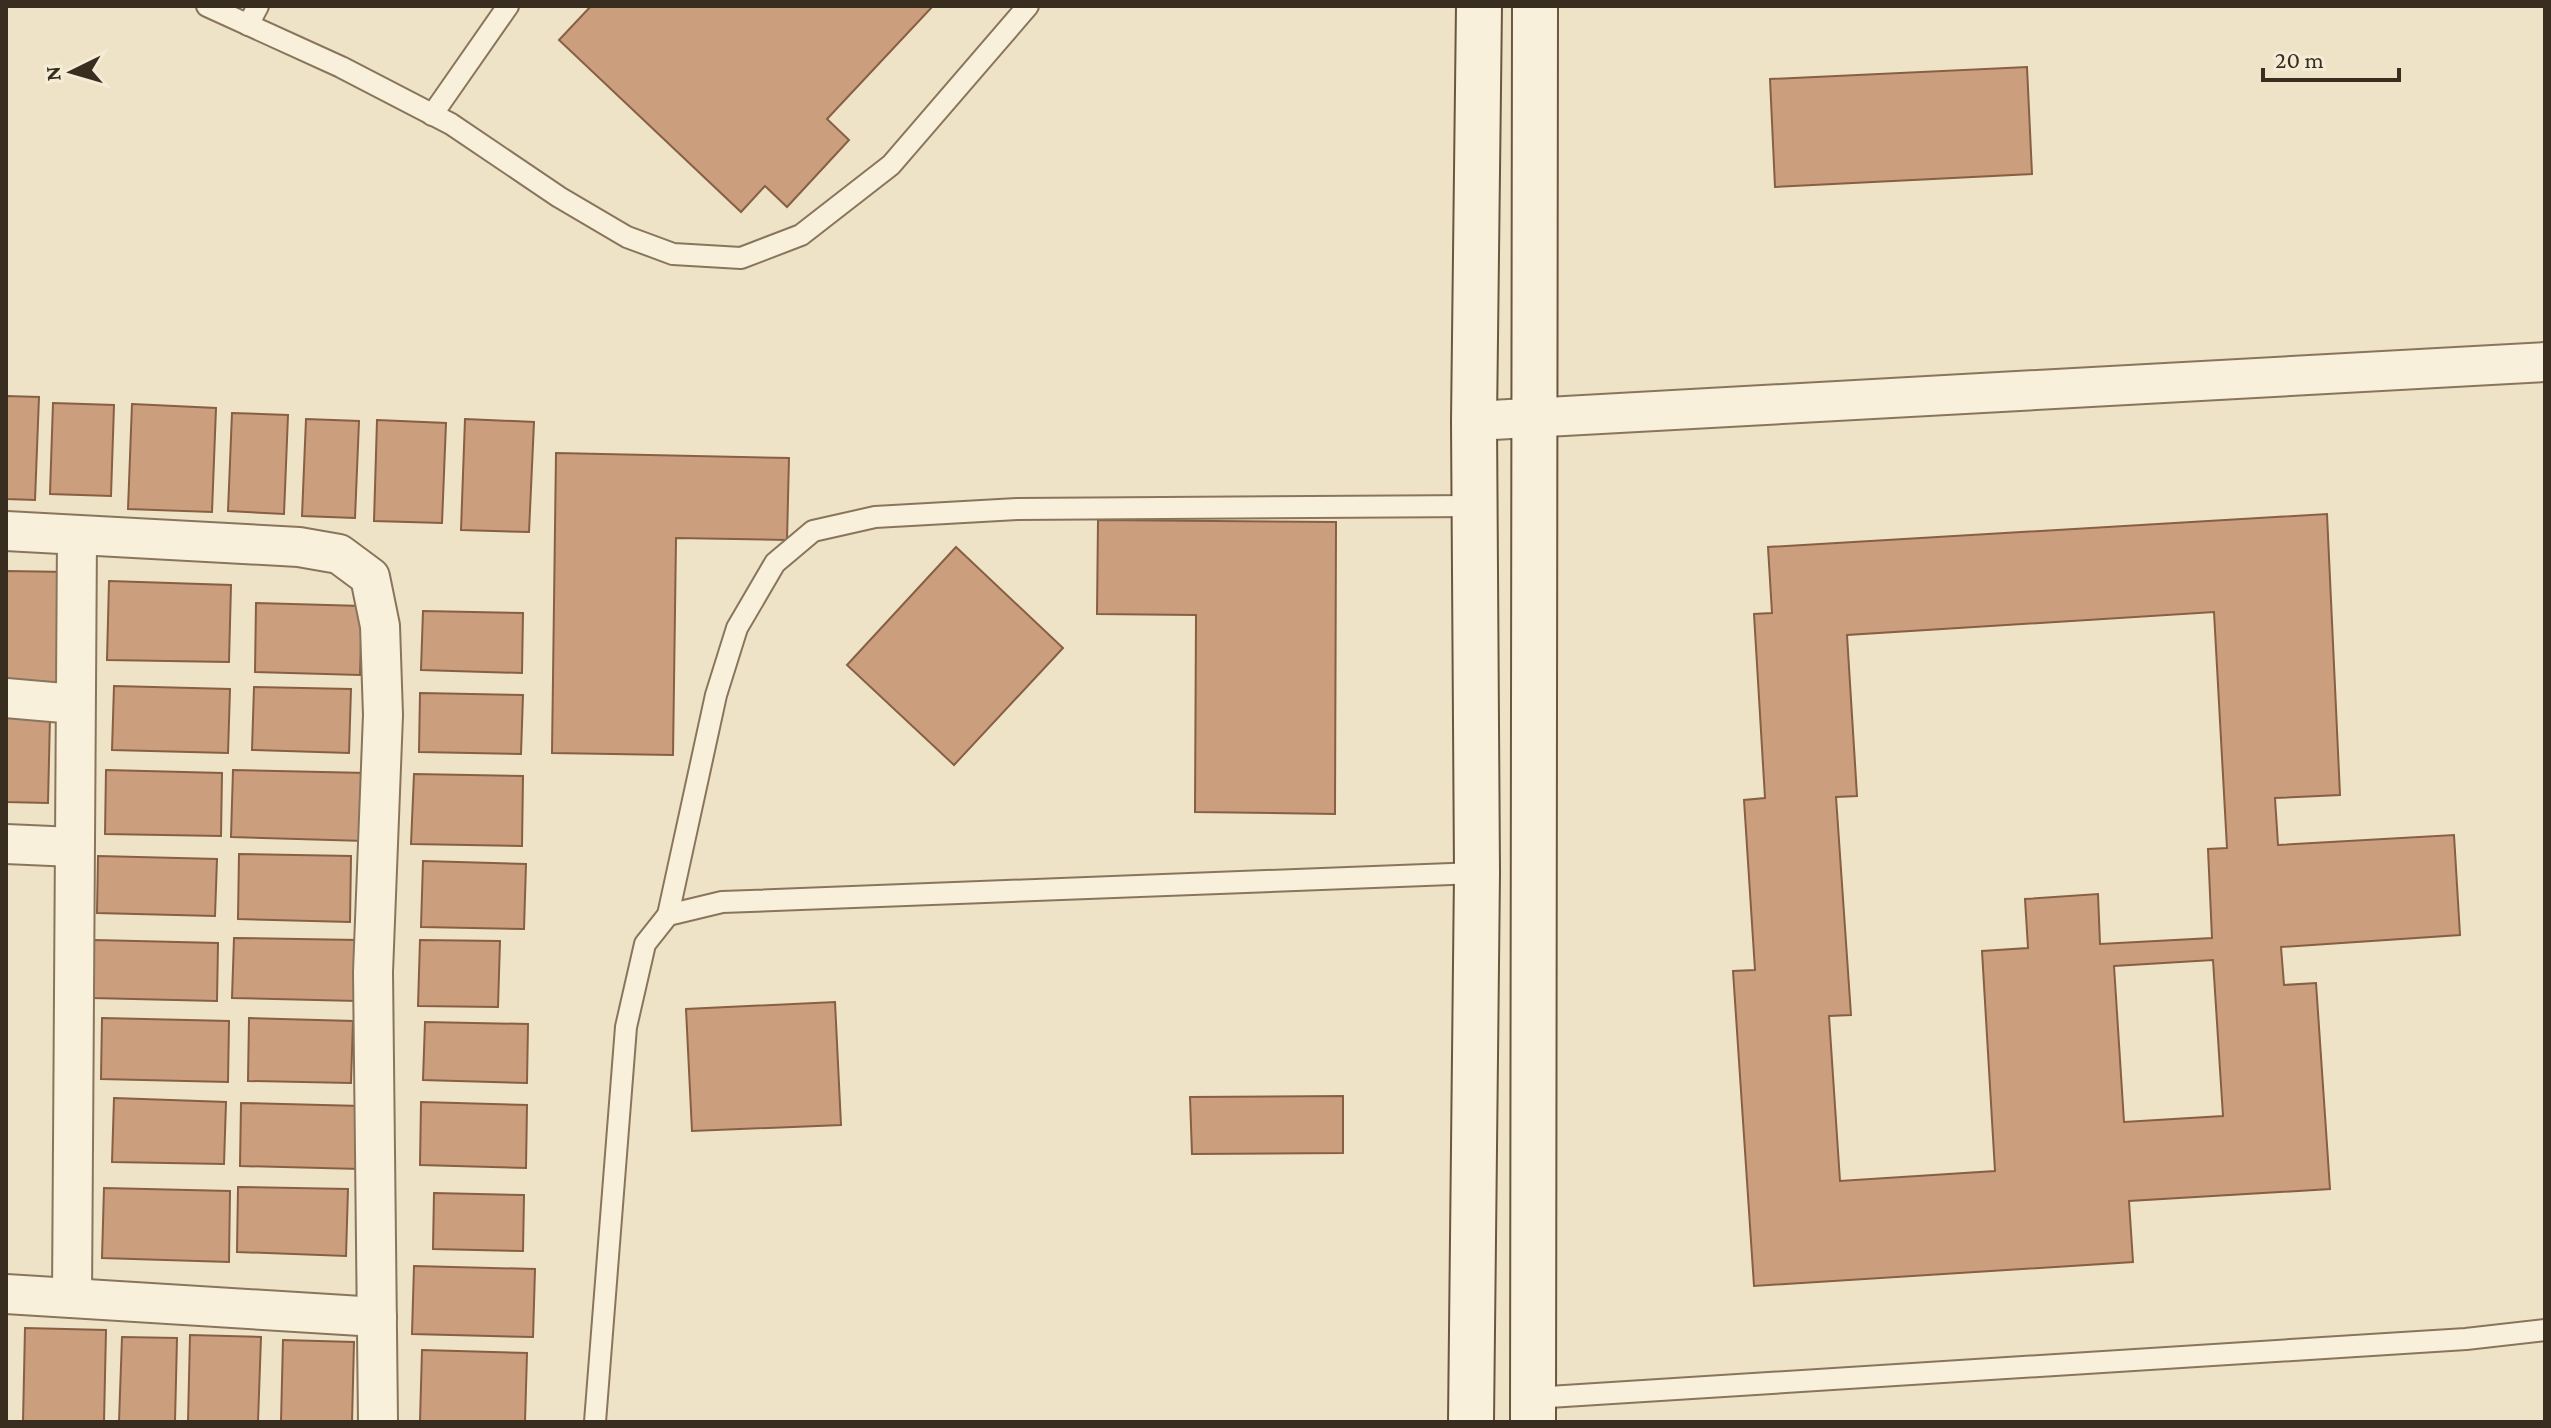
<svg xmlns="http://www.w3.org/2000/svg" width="2551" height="1428" viewBox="0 0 2551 1428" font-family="'Crimson Pro',serif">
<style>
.building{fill:#cb9f7e;stroke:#875f43;stroke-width:2;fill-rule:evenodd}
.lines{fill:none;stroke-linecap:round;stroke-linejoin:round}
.lane-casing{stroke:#89755c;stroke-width:24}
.street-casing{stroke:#89755c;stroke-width:42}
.secondary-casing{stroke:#6b5640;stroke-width:48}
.lane{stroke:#f8f0da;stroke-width:20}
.street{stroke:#f8f0da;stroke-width:38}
.secondary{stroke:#f8f0da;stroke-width:44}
</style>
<rect width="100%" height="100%" fill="#eee2c7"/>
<g class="building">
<path d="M591,6H933L827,119L849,140L787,207L765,186L741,212L559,40Z"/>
<path d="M2027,67L2032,174L1775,187L1770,79Z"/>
<path d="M6,396L39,397L35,500L6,499Z"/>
<path d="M53,403L114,405L111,496L50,494Z"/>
<path d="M132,404L216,408L212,512L128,509Z"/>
<path d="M232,413L288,415L284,514L228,511Z"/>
<path d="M306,419L359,421L355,518L302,516Z"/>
<path d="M465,419L534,422L529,532L461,530Z"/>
<path d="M377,420L446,423L442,523L374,521Z"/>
<path d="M556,453L789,458L787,540L676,538L673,755L552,753Z"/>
<path d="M2327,514L2340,795L2275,798L2278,845L2454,835L2460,935L2281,947L2284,985L2316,983L2330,1189L2129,1201L2133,1262L1754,1286L1733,971L1755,970L1744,800L1765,798L1754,614L1772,613L1768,547ZM2214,612L2227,848L2208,849L2212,938L2100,944L2098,894L2025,899L2028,948L1982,951L1995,1171L1840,1181L1829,1016L1851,1015L1836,797L1857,796L1847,635ZM2213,960L2223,1116L2124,1122L2114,966Z"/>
<path d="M1098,520L1336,522L1335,814L1195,812L1196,615L1097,614Z"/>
<path d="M956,547L1063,648L954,765L847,665Z"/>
<path d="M6,571L68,572L66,687L6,686Z"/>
<path d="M109,581L231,585L229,662L107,660Z"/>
<path d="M256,603L362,606L360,675L255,672Z"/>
<path d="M423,611L523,613L522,673L421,670Z"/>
<path d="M114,686L230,689L228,753L112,750Z"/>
<path d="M254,687L351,689L349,753L252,750Z"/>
<path d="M420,693L523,695L521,754L419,752Z"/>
<path d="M6,715L50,716L48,803L6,802Z"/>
<path d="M106,770L222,773L221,836L105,834Z"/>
<path d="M233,770L367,773L365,841L231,837Z"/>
<path d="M414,774L523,776L522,846L411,844Z"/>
<path d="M239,854L351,856L350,922L238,919Z"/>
<path d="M98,856L217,859L215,916L97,913Z"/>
<path d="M423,861L526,864L524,929L421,927Z"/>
<path d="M234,938L358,940L357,1001L232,998Z"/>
<path d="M94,940L218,943L217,1001L92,998Z"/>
<path d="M420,940L500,941L498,1007L418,1006Z"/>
<path d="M835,1002L841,1125L692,1131L686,1009Z"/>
<path d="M102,1018L229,1021L228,1082L101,1079Z"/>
<path d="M249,1018L353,1021L351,1083L248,1081Z"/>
<path d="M425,1022L528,1024L527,1083L423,1080Z"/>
<path d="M1343,1096V1153L1192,1154L1190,1097Z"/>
<path d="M114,1098L226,1102L224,1164L112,1162Z"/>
<path d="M421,1102L527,1105L526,1168L420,1165Z"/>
<path d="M241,1103L361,1106L360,1169L240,1166Z"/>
<path d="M238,1187L348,1189L346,1256L237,1252Z"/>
<path d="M104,1188L230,1191L229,1262L102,1258Z"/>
<path d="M434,1193L524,1195L523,1251L433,1249Z"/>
<path d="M414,1266L535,1269L533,1337L412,1334Z"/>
<path d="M25,1328L106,1330L104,1422H23Z"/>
<path d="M190,1335L261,1337L258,1422H188Z"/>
<path d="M122,1337L177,1338L175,1422H119Z"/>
<path d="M283,1340L354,1342L352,1422H281Z"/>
<path d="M422,1350L527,1353L525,1422H420Z"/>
</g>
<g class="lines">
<defs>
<g id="lane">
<path d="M207,6L341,67L451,124L559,197L627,237L673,254L741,258L801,235L891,165L1028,6"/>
<path d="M248,25L258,6"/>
<path d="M432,115L508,6"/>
<path d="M668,915L716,695L737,628L775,563L813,531L875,517L1017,509L1475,506"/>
<path d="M1533,1398L2466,1339L2545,1330"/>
<path d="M595,1422L626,1027L645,944L668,915L722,902L1477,873"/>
</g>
<g id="street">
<path d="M1474,421L2545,362"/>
<path d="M6,531L299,547L339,554L370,577L380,626L383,715L373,972L378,1422"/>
<path d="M6,698L75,704"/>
<path d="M6,844L74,847"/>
<path d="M6,1294L377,1317"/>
<path d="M72,1298L77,537"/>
</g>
<g id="secondary">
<path d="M1471,1422L1477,873L1474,421L1479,6"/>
<path d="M1533,1422L1535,6"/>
</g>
</defs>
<use href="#lane" class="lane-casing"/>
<use href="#street" class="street-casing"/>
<use href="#secondary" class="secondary-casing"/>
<use href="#lane" class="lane"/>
<use href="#street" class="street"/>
<use href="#secondary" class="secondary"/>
</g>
<rect width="2551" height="1428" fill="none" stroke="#392d20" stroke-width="16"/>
<g transform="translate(72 72) rotate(265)" stroke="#f5ecd6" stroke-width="6" paint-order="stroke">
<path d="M0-6L14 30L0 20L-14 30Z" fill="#392d20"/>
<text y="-12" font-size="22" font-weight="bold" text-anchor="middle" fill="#392d20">N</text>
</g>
<path d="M2263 68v12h136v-12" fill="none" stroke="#392d20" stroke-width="4"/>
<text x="2275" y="68" font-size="24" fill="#392d20" stroke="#f5ecd6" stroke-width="6" paint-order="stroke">20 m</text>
</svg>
